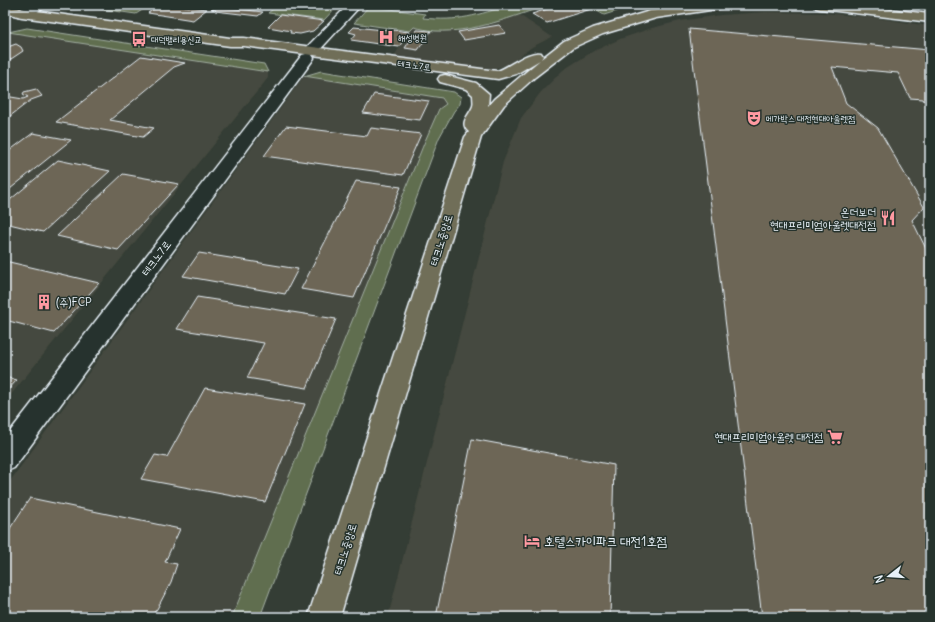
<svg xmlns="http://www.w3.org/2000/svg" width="935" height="622" viewBox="0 0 935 622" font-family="Delius,'Poor Story',sans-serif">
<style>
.built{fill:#45493f}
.green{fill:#606e50;stroke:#a4b0a4}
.building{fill:#6d6656;stroke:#e8f1f8}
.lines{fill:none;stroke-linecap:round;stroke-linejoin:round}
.minor-casing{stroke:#e8f1f8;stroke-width:3}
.major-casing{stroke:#e8f1f8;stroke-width:3}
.minor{fill:#26332d;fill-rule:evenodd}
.major{fill:#706e59;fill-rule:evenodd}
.labels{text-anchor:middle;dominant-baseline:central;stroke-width:3;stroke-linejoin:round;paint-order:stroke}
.far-poi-label{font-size:9px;fill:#e8f1f8;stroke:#26332d;text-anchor:start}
.far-street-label{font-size:9px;fill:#e8f1f8;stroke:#26332d}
.poi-label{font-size:11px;fill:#e8f1f8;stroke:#26332d;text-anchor:end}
.street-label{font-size:11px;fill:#e8f1f8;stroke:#26332d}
.near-poi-label{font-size:13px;fill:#e8f1f8;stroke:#26332d;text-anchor:start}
</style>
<rect width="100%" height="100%" fill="#343d35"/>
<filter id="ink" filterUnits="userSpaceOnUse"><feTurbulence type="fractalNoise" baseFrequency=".025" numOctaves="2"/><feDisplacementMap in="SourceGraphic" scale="8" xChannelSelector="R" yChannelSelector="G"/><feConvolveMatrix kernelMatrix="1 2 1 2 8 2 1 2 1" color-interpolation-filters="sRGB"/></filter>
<g filter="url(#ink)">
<g class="built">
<path d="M766,12L823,13L870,17L930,26V617H388L503,162L521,118L541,92L563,70L592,52L620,39L652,28L680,21L721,15Z"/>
<path d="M518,14L552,37L532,47L508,65L489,70L394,56L413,27L435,31L456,30L476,27Z"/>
<path d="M8,32L268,72V78L5,402V34Z"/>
<path d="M304,76L442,98L446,104L439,109L425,141L232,617H5V488Z"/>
</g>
<g class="green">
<path d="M72,5H150L136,14Z"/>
<path d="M248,5H338L324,20L268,13L273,9Z"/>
<path d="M510,5H549C513,16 474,33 435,31C428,30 421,29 414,27L410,31L354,23L369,6L425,14L423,18C459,22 477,15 510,5Z"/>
<path d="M587,5H636L604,15Z"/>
<path d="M27,28L264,64L268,72L8,32Z"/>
<path d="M321,71L454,92L461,97L460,104L454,111L439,138L260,617H232L425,141L439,109L446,104L442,98L304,76Z"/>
</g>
<g class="building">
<path d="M159,5H175L207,9L193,20L148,13Z"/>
<path d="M216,5H223L221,7L263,12L258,16L215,11L216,10L211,9Z"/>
<path d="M560,5H583L591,9L547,23L532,14Z"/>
<path d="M280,15L324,21L313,31L300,34L290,33L291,31L268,27Z"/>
<path d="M499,25L506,33L464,40L458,32Z"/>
<path d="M354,27L384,30L385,29L409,32L399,47L351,40L356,34L349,32Z"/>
<path d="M689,29L930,50V111L923,99L910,98L898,73L832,67L846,103L878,128L924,207L912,220L930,257V617H762Z"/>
<path d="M417,30L431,31L418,50L405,48Z"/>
<path d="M16,44L21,47L23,51L5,63V48Z"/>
<path d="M141,56L185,63L174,67L110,120L154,128L143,137L56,122Z"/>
<path d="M36,89L42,96L31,100L5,120V96L23,99L28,97L23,94L24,92Z"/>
<path d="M374,94L429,101L420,120L363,113Z"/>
<path d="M286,126L367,136L371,128L421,134L403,175L264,156Z"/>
<path d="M33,133L71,140L5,193V154Z"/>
<path d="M58,160L110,171L43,232L5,223V204Z"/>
<path d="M123,174L179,184L118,250L57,236Z"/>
<path d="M356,181L401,187L354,298L301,289Z"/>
<path d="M199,253L298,269L285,294L183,276Z"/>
<path d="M5,261L99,283L54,333L5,320Z"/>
<path d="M197,297L336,319L307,388L247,378L264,343L177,329Z"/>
<path d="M5,377L17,380L5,393Z"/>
<path d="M205,388L305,404L265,502L141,479L155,455L167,457Z"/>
<path d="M472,439L614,465L610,617H436Z"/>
<path d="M30,498L180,529L165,562L177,564L171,582L157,609L150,617H5V536Z"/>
</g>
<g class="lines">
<defs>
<g id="minor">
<path d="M29,5H45C40,12 26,18 18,16L16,13L18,10Z"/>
<path d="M348,5H361L316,54L312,55L314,58L312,61L14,468L5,472V438L302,55L306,54L304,51L306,48Z"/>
</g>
<g id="major">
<path d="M5,5L22,9L230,38H244L497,71C510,67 528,50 541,53L543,56L541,59L564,41L593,28L650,11L691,5H723L721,8L717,9L656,18L603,34L574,47L535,77L504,105L481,137L340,617H308L465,137L469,132C458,123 470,115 473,106C474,103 473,98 473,95L466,89L440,82L438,79L440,76L445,75L476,83L489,94L488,106L494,99L540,60L516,74L498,79L244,46H230L22,17L5,13Z"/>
<path d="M814,5H851L930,14V22L820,9L816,8Z"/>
</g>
</defs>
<use href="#minor" class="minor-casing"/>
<use href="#major" class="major-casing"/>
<use href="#minor" class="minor"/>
<use href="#major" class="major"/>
</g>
</g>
<defs>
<symbol id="hospital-bare" viewBox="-9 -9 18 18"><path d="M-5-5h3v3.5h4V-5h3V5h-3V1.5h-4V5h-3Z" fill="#ff9aa2" stroke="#26332d" stroke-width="2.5" paint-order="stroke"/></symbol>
<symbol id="bus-bare" viewBox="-9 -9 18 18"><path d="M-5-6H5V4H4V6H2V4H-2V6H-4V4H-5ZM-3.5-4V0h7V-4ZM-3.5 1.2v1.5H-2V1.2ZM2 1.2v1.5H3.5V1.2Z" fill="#ff9aa2" stroke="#26332d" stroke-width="2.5" paint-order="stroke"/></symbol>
<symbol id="theatre-bare" viewBox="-9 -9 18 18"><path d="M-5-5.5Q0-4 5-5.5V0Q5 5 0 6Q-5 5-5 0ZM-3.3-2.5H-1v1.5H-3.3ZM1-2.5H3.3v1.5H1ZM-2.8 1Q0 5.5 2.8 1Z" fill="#ff9aa2" stroke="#26332d" stroke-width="2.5" paint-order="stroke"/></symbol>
<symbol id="restaurant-bare" viewBox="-9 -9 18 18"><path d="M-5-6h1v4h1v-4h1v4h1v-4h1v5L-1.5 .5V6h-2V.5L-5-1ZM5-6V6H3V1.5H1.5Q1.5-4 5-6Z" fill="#ff9aa2" stroke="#26332d" stroke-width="2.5" paint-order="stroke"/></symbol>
<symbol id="building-bare" viewBox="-9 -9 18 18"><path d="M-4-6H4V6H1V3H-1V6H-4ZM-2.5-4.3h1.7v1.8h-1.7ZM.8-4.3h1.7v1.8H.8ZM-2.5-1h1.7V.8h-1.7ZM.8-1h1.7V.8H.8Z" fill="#ff9aa2" stroke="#26332d" stroke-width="2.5" paint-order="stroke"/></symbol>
<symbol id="supermarket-bare" viewBox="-9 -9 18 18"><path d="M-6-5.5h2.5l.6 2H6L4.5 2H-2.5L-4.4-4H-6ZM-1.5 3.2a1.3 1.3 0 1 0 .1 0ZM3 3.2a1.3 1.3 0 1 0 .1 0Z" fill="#ff9aa2" stroke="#26332d" stroke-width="2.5" paint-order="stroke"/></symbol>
<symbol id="hotel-bare" viewBox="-9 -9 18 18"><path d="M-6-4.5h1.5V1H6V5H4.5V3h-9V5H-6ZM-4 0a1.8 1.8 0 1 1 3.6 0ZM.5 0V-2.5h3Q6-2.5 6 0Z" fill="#ff9aa2" stroke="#26332d" stroke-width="2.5" paint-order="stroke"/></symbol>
</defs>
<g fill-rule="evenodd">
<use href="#hospital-bare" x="375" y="26" width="22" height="22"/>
<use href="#bus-bare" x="128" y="28" width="22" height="22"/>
<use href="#theatre-bare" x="743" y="107" width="22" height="22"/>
<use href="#restaurant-bare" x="877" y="207" width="22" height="22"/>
<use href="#building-bare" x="33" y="291" width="22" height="22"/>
<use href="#supermarket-bare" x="824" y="426" width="22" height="22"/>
<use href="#hotel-bare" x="521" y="530" width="22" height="22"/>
</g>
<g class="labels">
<g class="far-poi-label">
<text x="398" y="37">해성병원</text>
<text x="151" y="39">대덕밸리용신교</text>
<text x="766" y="118">메가박스 대전현대아울렛점</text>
</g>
<g class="far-street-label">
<text transform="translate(414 65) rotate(7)">테크노7로</text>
</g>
<g class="poi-label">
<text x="876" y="212">온더보더<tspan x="876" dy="13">현대프리미엄아울렛대전점</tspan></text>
<text x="56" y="302" text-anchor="start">(주)FCP</text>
<text x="823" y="437">현대프리미엄아울렛 대전점</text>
</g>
<g class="street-label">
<text transform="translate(441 240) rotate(-73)">테크노중앙로</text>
<text transform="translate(156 258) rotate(-53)">테크노7로</text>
<text transform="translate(345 549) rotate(-73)">테크노중앙로</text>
</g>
<g class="near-poi-label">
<text x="544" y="541">호텔스카이파크 대전1호점</text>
</g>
</g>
<rect width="935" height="622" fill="none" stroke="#26332d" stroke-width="20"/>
<rect x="10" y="10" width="915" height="602" fill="none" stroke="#e8f1f8" stroke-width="1.5" filter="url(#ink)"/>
<g transform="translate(889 576) rotate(253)" stroke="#26332d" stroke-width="3" paint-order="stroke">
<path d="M0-3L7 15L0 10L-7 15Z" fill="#e8f1f8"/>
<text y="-6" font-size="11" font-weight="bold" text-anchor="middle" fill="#e8f1f8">N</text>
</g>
</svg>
